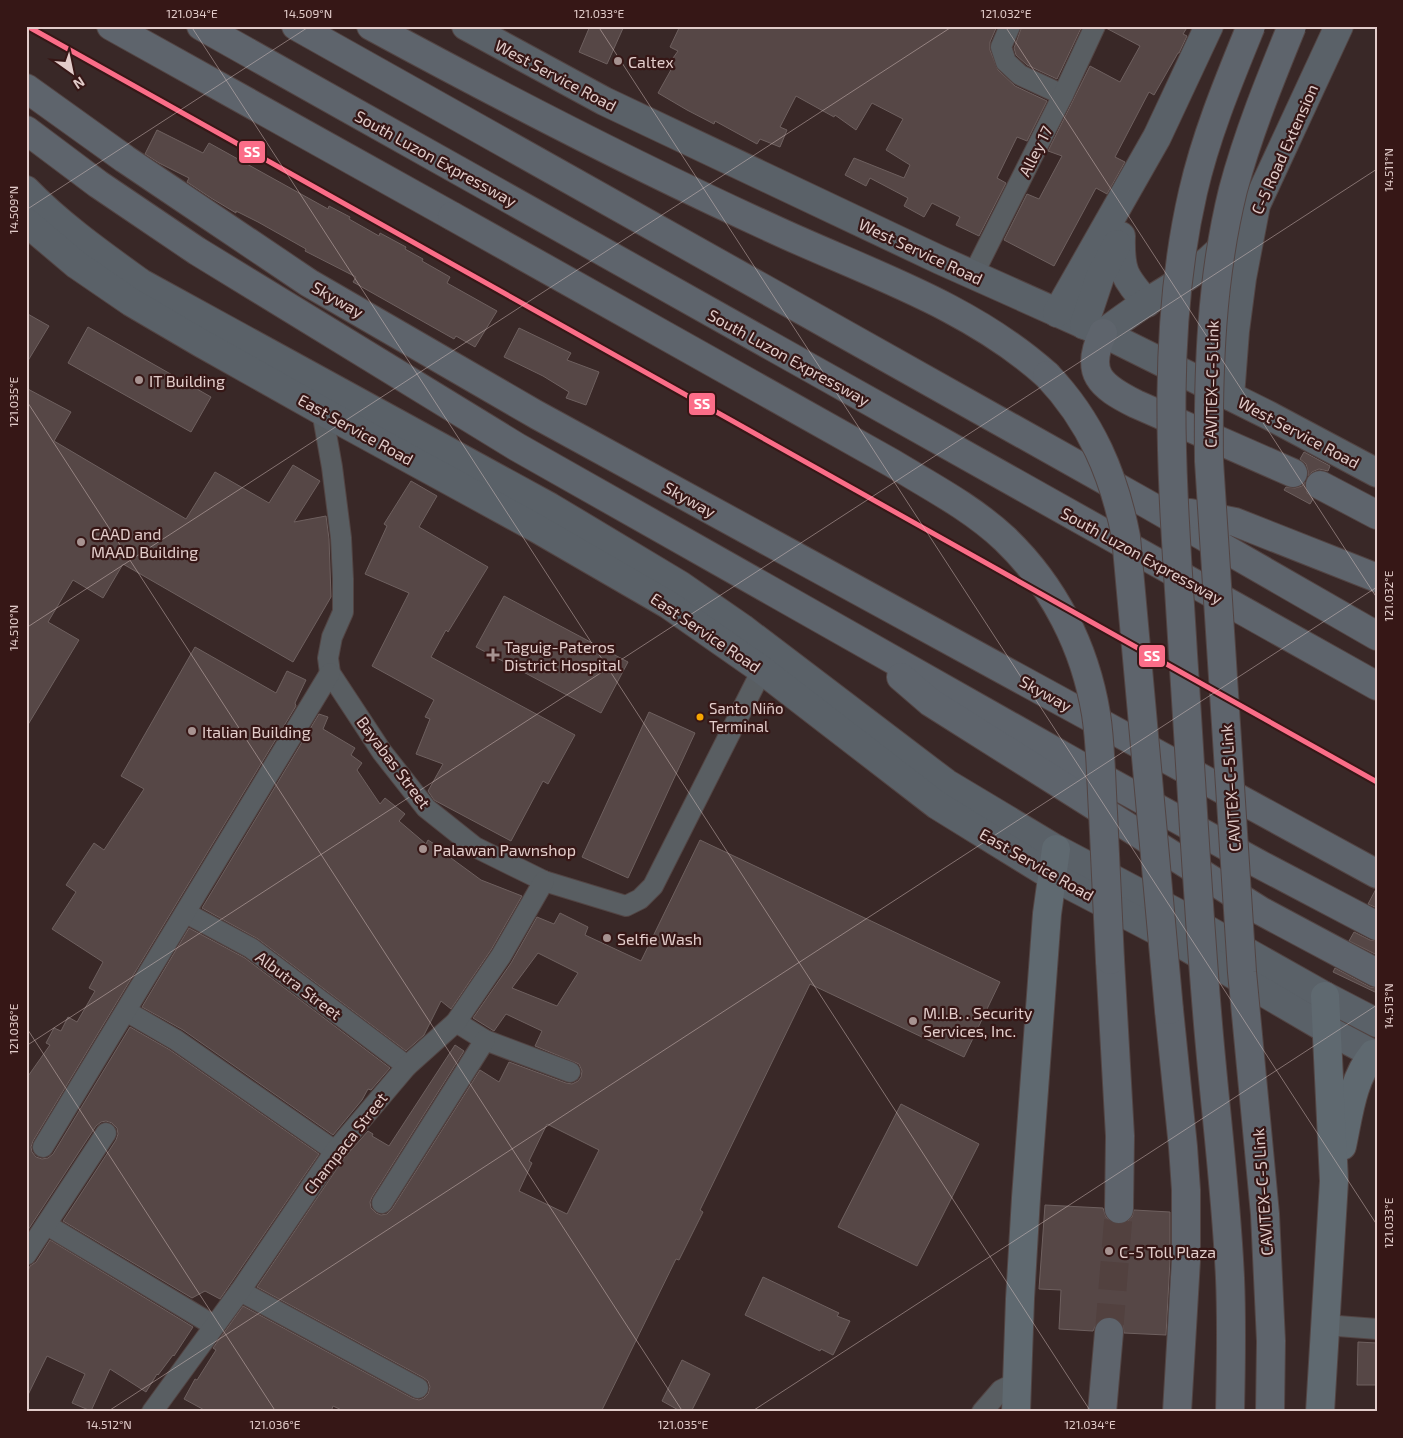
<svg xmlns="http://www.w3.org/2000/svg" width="1403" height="1438" viewBox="0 0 1403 1438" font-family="'Exo 2',sans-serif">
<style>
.building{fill:#564746;stroke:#6e605f;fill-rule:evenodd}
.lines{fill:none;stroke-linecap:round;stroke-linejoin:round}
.highway-tunnel{stroke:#52413f;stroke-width:28;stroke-dasharray:28 14;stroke-linecap:butt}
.street-casing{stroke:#524443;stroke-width:22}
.secondary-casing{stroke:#524443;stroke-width:30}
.primary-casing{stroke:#524443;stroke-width:30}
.highway-casing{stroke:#524443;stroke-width:30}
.street{stroke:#595e62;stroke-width:20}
.secondary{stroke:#5a6168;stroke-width:28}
.primary{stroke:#5f6970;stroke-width:28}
.highway{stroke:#5e646c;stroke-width:28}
.highway-bridge-casing{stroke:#524443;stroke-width:30;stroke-linecap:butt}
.highway-bridge{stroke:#5e646c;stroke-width:28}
.rail-1-casing{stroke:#361716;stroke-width:9}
.rail-1{stroke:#fb6d88;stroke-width:5}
.ticks{fill:none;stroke:#e2ccca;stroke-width:1;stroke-opacity:0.45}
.poi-dot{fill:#a79391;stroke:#361716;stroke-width:2}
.bus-dot{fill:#f7a600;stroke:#361716;stroke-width:2}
.labels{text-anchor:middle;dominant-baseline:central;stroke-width:4.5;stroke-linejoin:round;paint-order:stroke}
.bus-label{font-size:15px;fill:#e2ccca;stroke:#361716;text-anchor:start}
.poi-label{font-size:16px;fill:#e2ccca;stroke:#361716;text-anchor:start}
.street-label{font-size:16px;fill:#e2ccca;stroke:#361716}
.line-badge{stroke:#361716;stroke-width:2}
.badge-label{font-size:14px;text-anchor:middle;font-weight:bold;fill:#fff}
.neatline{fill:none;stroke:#e2ccca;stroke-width:2}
.ticks-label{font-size:12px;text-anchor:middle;fill:#e2ccca}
</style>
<rect width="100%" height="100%" fill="#392827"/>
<g class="building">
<path d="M590,26H624L607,64L579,52Z"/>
<path d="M680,26H997L990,42V50L998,70L1015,86L1047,101L1027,141L1017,137L997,178L1006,183L979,236L956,225L960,217L932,203L924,217L904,206L908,198L870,178L866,186L845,175L854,158L904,178L910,165L886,150L903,119L872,103L856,130L835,115L834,117L796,96L780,127L787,130L780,147L760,139L757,144L715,121L714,124L687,110L658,93L672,68L668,65L678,51L670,47Z"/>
<path d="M1022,26H1082L1057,79L1027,65L1016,55L1014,48Z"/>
<path d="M1107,26H1188L1183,34L1187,36L1179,53H1178L1154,95L1149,92L1115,157L1125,162L1107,194L1096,188L1054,266L1004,240L1027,194L1039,199L1062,156L1048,151L1090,66L1120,82L1140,46L1106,28Z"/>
<path d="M157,130L203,153L209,143L328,209L329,206L350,217L349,219L379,236L380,233L406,247L405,249L423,259L422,261L450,277L447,283L497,311L475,347L456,336L454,339L353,282L356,277L305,251L306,249L258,222L236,211V213L211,198L187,182L189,178L159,163L145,154Z"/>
<path d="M26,313L49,326L26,364Z"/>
<path d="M88,327L211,397L191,432L68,363Z"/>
<path d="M519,328L571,353L567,360L599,372L586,405L566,398L569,392L543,376L504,357Z"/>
<path d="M26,388L71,412L54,441L186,519L215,472L269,503L293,465L320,481L294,522L326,516L329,539L331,597L293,662L123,564L103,598L73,580L48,622L79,640L26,728Z"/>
<path d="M1304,452L1330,466L1328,471L1319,469L1312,472L1308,476V471L1306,464L1300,459Z"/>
<path d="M411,481L437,496L419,527L488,567L448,632L446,630L431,657L575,735L548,784L543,781L511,841L434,800L428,791L443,764L416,754L430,719L425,717L434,700L372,666L409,593L365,574L387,526L384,524Z"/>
<path d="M1305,482L1307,493L1313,499L1310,504L1284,490L1286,487L1295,488L1302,486Z"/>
<path d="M504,596L628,662L601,713L476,647Z"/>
<path d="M195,647L276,693L287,671L306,680L295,703L296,706L33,1141L31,1147L32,1152L36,1157L42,1159L48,1158L53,1154L130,1027L170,1050L319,1154L220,1299L205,1291L192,1298L63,1221L116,1140L118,1134L117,1128L112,1123L106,1121L101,1122L96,1126L26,1233V1079L50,1045L46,1043L54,1028L61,1031L68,1017L77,1022L95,991L89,988L103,962L52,929L76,892L66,885L94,843L104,850L144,789L121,776Z"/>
<path d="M649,712L695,733L628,878L582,857Z"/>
<path d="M319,714L328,717L323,729L355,748L351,755L362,763L357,770L380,804L385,798L405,814L399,821L426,844L428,840L453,856L451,858L481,880L522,896L491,950L451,1009L441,1001L424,1035L406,1051L258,939L202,908Z"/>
<path d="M700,840L1000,982L964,1057L810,984L700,1210L703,1212L679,1260L676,1259L601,1412H346L333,1406L331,1412H208L184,1399L195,1379L197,1380L216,1350L213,1348L243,1306L412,1398L419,1400L424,1398L428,1394L430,1387L428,1381L424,1378L257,1287L344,1158L368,1131L373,1134L372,1136L389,1146L455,1045L464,1051L372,1197L370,1202L371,1208L376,1213L381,1215L387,1214L392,1209L480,1070L499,1082L509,1062L566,1083L572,1084L578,1081L581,1077L582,1071L579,1064L535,1046L542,1031L506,1014L494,1031L473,1018L511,963L537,917L554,924L560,913L588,927L585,935L641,961ZM538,953L578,973L557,1006L512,988ZM547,1124L599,1150L567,1214L519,1191L532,1163L529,1161Z"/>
<path d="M1376,889L1377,890V908L1368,904Z"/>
<path d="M189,928L245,958L390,1068L371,1090L368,1089L362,1100L333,1135L183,1030L142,1007Z"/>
<path d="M1354,932L1370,940L1377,941V955L1349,941Z"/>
<path d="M1335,968L1370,987L1377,988V993L1333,972Z"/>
<path d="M901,1104L979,1144L917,1266L838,1227Z"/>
<path d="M1045,1205L1103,1208L1106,1217L1111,1222L1118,1225L1127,1222L1132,1217L1134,1210L1170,1212V1260L1166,1335L1124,1333L1123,1325L1118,1320L1110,1316L1103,1318L1097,1323L1093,1331L1059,1329L1061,1290L1039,1289Z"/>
<path d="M50,1240L193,1327L174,1356L173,1355L158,1375L157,1374L146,1392L110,1369L91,1411L72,1403L85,1374L47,1356L26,1399V1275L30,1266L36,1262Z"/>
<path d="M763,1277L839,1313L837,1316L850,1321L833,1355L821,1349L820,1351L745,1315Z"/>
<path d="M1358,1342L1377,1343V1385H1357Z"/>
<path d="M682,1360L710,1374L691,1412H682L662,1401Z"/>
</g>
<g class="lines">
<path class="highway-tunnel" d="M1109,1332L1119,1209"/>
<defs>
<g id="street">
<path d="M1010,26L1001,47L1006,62L1020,75L1063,95"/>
<path d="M973,275L1063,95L1095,26"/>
<path d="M322,411L332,467L341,538L343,579V612L332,637L328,658L330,673L382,752L426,808L475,847L544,881L626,906L640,899L653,886L762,670"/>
<path d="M186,913L251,948L407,1066"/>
<path d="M126,1011L176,1040L335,1151"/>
<path d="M456,1022L485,1040L570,1072"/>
<path d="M43,1147L330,673"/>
<path d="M382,1203L485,1040"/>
<path d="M47,1225L213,1325"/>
<path d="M26,1255L106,1133"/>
<path d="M240,1291L418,1388"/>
<path d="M1325,1325L1377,1329"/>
<path d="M152,1412L240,1291L335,1151L407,1066L456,1022L501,956L544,881"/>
<path d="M982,1412L1001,1390L1017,1382"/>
</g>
<g id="secondary">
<path d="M466,26L604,101L940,260L1103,333L1270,416L1377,473"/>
<path d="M26,190C61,226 101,254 141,283L550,507L680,585L742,628L946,783L1056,849L1183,916L1325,996L1377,1023"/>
<path d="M26,222L77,265L131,302L201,343L322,411L536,528L669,605L762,670L937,805L1052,876L1171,938L1328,1030L1377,1056"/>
<path d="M1121,236C1120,271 1124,277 1147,303"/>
<path d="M1057,313L1157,137L1209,26"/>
<path d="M1084,325L1100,277L1117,244"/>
<path d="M1103,333C1114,325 1126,316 1138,308C1173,285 1205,270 1232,236"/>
<path d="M1230,396L1235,331L1242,278L1256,205L1339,26"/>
</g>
<g id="primary">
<path d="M1342,1146C1349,1114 1352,1080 1373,1054"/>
<path d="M1016,1412L1020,1299L1026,1198L1047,914L1056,849"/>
<path d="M1320,1412L1334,1181L1325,996"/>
</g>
<g id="highway">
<path d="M111,26L452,216"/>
<path d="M201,26L1377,686"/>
<path d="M296,26L1149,505L1377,636"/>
<path d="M371,26C502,97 635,166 771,228C865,272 968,304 1047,375"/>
<path d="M26,88L125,159L309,283L537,415L1377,874"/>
<path d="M26,130L98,184L197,251L517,447L1079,765L1259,864L1377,926"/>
<path d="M1103,333C1084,373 1100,386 1136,404L1293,473"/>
<path d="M1320,485L1377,515"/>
<path d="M1190,513L1235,522L1377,578"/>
<path d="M901,677L930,702L1261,911L1377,973"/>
<path d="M1110,960L1120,1136L1119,1209"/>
<path d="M1169,1010L1183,1147L1186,1190V1260L1177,1412"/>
<path d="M1102,1412L1109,1332"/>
</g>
</defs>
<use href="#street" class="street-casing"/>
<use href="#secondary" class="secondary-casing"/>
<use href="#primary" class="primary-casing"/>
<use href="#highway" class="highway-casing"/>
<use href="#street" class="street"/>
<use href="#secondary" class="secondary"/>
<use href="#primary" class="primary"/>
<use href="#highway" class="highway"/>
<defs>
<g id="highway-bridge">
<path d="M452,216L892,463C930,486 972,508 1005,539C1054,586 1085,647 1096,714C1101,746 1101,780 1103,812C1105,862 1108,911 1110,960"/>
<path d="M1047,375C1091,421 1114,475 1126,537L1169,1010"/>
<path d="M1230,1412C1231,1367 1232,1323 1230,1278C1226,1189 1214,1101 1207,1012C1197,893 1191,773 1183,654C1174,500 1158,344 1193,192C1206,135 1229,80 1251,26"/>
<path d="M1270,1412L1271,1341L1265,1214L1242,972L1209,461C1208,370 1211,279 1233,190C1248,134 1270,80 1292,26"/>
</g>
</defs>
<use href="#highway-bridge" class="highway-bridge-casing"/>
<use href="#highway-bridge" class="highway-bridge"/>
<defs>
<path id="rail-1" d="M27,26L1377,782"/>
</defs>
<use href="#rail-1" class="rail-1-casing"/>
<use href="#rail-1" class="rail-1"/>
</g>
<path class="ticks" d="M191,26L1091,1412M598,26L1377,1225M1005,26L1377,598M26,210L310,26M26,400L683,1412M26,628L953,26M26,1027L276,1412M26,1046L1377,169M107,1412L1377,587M751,1412L1377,1005"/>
<g class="poi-dot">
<circle cx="618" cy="61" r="5"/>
<circle cx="139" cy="380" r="5"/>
<circle cx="81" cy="542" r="5"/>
<path d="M490.5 647.5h5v5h5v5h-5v5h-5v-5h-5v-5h5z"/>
<circle cx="192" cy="731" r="5"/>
<circle cx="423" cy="849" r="5"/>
<circle cx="607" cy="938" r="5"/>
<circle cx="913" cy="1021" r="5"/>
<circle cx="1109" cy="1251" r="5"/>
</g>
<circle class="bus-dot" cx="700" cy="717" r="4.5"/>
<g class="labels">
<g class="bus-label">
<text x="709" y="708">Santo Niño<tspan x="709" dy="18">Terminal</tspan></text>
</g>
<g class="poi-label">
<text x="628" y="61">Caltex</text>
<text x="149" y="380">IT Building</text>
<text x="91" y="533">CAAD and<tspan x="91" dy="18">MAAD Building</tspan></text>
<text x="504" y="646">Taguig-Pateros<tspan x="504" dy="18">District Hospital</tspan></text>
<text x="202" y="731">Italian Building</text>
<text x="433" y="849">Palawan Pawnshop</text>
<text x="617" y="938">Selfie Wash</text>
<text x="923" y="1012">M.I.B. . Security<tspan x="923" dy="18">Services, Inc.</tspan></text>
<text x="1119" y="1251">C-5 Toll Plaza</text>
</g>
<g class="street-label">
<text transform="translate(556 75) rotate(28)">West Service Road</text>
<text transform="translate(1284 149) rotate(-66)">C-5 Road Extension</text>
<text transform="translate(1035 151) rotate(-63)">Alley 17</text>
<text transform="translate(436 158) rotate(29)">South Luzon Expressway</text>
<text transform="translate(921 251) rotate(25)">West Service Road</text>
<text transform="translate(338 299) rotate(30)">Skyway</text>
<text transform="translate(789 357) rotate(29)">South Luzon Expressway</text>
<text transform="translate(1211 384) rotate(-89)">CAVITEX–C-5 Link</text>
<text transform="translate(356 429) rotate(29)">East Service Road</text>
<text transform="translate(1299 432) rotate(28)">West Service Road</text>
<text transform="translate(690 499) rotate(29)">Skyway</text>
<text transform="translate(1142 555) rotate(29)">South Luzon Expressway</text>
<text transform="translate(706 632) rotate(34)">East Service Road</text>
<text transform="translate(1046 693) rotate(29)">Skyway</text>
<text transform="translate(394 762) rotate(53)">Bayabas Street</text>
<text transform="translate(1230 788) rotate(-94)">CAVITEX–C-5 Link</text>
<text transform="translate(1037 864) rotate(30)">East Service Road</text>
<text transform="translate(299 985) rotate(37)">Albutra Street</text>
<text transform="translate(345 1143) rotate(-52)">Champaca Street</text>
<text transform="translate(1262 1192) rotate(-94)">CAVITEX–C-5 Link</text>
</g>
</g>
<g class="line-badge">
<rect x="238" y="140" width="28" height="24" rx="5" fill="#fb6d88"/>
<rect x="688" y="392" width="28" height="24" rx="5" fill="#fb6d88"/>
<rect x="1138" y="644" width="28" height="24" rx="5" fill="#fb6d88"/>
</g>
<g class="badge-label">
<text x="252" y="157">SS</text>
<text x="702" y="409">SS</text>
<text x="1152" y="661">SS</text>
</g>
<rect width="1403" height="1438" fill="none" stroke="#361716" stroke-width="55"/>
<g transform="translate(72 72) rotate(147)" stroke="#361716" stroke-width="4" paint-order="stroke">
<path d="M0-4L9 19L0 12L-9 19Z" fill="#e2ccca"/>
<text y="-8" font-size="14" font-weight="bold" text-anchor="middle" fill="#e2ccca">N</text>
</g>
<rect x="28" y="28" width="1348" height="1382" class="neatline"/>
<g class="ticks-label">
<text x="192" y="18">121.034°E</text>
<text x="308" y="18">14.509°N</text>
<text x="599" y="18">121.033°E</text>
<text x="1006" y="18">121.032°E</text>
<text transform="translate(1389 170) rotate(-90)" y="4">14.511°N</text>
<text transform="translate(14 210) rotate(-90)" y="4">14.509°N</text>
<text transform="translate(14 402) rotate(-90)" y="4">121.035°E</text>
<text transform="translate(1389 596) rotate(-90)" y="4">121.032°E</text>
<text transform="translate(14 628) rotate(-90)" y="4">14.510°N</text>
<text transform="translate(1389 1006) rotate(-90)" y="4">14.513°N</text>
<text transform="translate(14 1029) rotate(-90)" y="4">121.036°E</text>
<text transform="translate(1389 1223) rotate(-90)" y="4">121.033°E</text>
<text x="109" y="1429">14.512°N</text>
<text x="275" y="1429">121.036°E</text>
<text x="683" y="1429">121.035°E</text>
<text x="1090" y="1429">121.034°E</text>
</g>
</svg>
